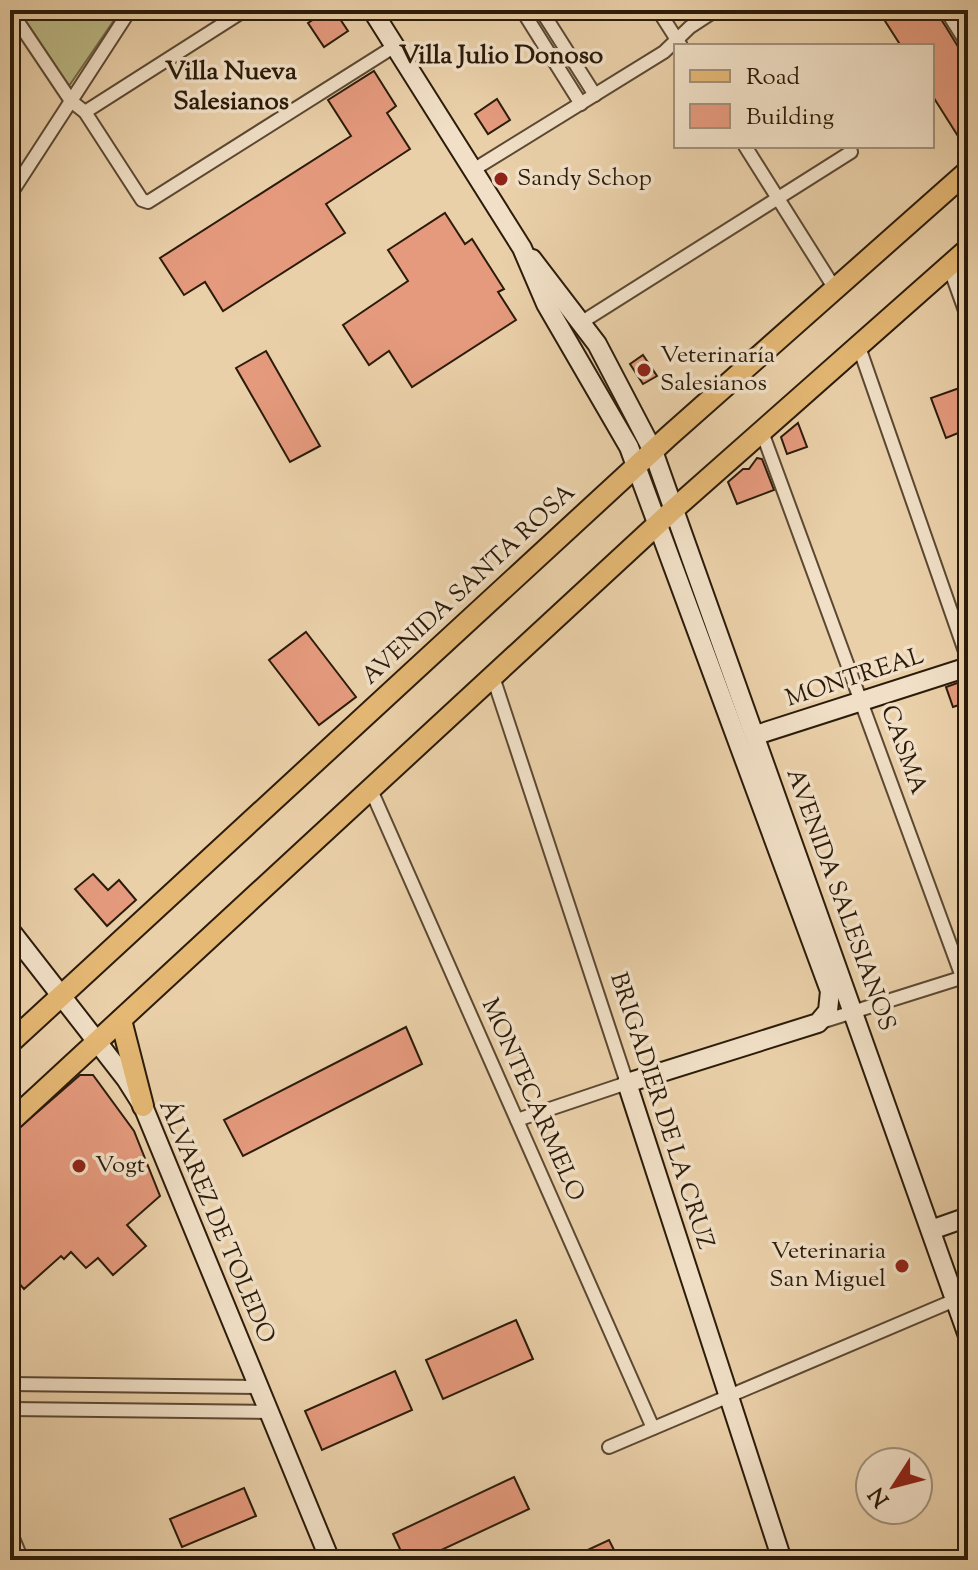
<svg xmlns="http://www.w3.org/2000/svg" width="978" height="1570" viewBox="0 0 978 1570" font-family="'Sorts Mill Goudy',serif">
<style>
.green{fill:#bbb985;stroke:#736a48;stroke-width:2}
.building{fill:#e59a7d;stroke:#2b1b0a;stroke-width:2}
.lines{fill:none;stroke-linecap:round;stroke-linejoin:round}
.street-casing{stroke:#5b4832;stroke-width:16}
.secondary-casing{stroke:#2b1b0a;stroke-width:22}
.primary-casing{stroke:#2b1b0a;stroke-width:24}
.street{stroke:#f1e0c7;stroke-width:12}
.secondary{stroke:#f1e0c7;stroke-width:18}
.primary{stroke:#e5b874;stroke-width:20}
.poi-dot{fill:#8f2418;stroke:#f1e0c7;stroke-width:3}
.labels{text-anchor:middle;dominant-baseline:central;stroke-width:7;stroke-linejoin:round;paint-order:stroke}
.poi-label{font-size:24px;fill:#2b1b0a;stroke:#f1e0c7;text-anchor:start}
.street-label{font-size:24px;fill:#2b1b0a;stroke:#f1e0c7}
.neighbourhood-label{font-size:26px;font-weight:bold;fill:#2b1b0a;stroke:#f1e0c7}
</style>
<rect width="100%" height="100%" fill="#ead0a9"/>
<filter id="stains"><feTurbulence type="fractalNoise" baseFrequency=".0025" numOctaves="4"/><feColorMatrix values="0 0 0 0 .2 0 0 0 0 .09 0 0 0 0 .02 0 0 0 .5 -.17"/></filter>
<radialGradient id="worn" r=".72"><stop offset=".6" stop-color="#630" stop-opacity="0"/><stop offset="1" stop-color="#630" stop-opacity=".3"/></radialGradient>
<path class="green" d="M34,10H121L69,86L23,17Z"/>
<g class="building">
<path d="M328,10H334L348,31L324,47L308,23Z"/>
<path d="M878,10H935L946,27L968,63V152L932,95V46H901Z"/>
<path d="M374,71L396,106L387,113L410,149L326,204L345,233L223,311L205,282L184,295L160,258L351,136L328,100Z"/>
<path d="M497,99L510,120L488,134L475,114Z"/>
<path d="M445,213L465,244L472,239L504,289L498,292L516,320L412,387L389,351L369,365L343,325L408,281L388,250Z"/>
<path d="M266,351L320,446L290,462L236,368Z"/>
<path d="M643,355L657,376L643,384L630,364Z"/>
<path d="M968,385V429L946,438L931,398Z"/>
<path d="M798,423L807,447L787,454L781,437Z"/>
<path d="M757,458L762,459L774,490L737,504L728,482L743,469H749Z"/>
<path d="M306,632L356,697L319,725L269,660Z"/>
<path d="M960,682L966,685L968,702L953,707L946,687Z"/>
<path d="M93,874L108,890L119,880L136,900L107,926L75,889Z"/>
<path d="M406,1027L422,1064L243,1156L224,1120Z"/>
<path d="M80,1075H93L134,1131L160,1196L127,1225L146,1246L113,1275L98,1258L86,1268L71,1252L64,1259L61,1256L24,1289L10,1273V1136Z"/>
<path d="M516,1320L533,1359L443,1399L426,1360Z"/>
<path d="M395,1371L412,1410L322,1450L305,1411Z"/>
<path d="M514,1477L529,1509L420,1560H405L393,1534Z"/>
<path d="M244,1488L256,1516L182,1547L170,1519Z"/>
<path d="M609,1540L619,1560H566Z"/>
</g>
<g class="lines">
<defs>
<g id="street">
<path d="M10,10L71,101L85,112L142,200L148,202L395,46"/>
<path d="M522,10L581,104"/>
<path d="M541,10L595,95"/>
<path d="M658,10L681,46"/>
<path d="M946,10L968,45"/>
<path d="M85,112L245,10"/>
<path d="M745,146L835,289"/>
<path d="M473,170L664,52L690,27L716,10"/>
<path d="M10,195L130,10"/>
<path d="M949,266L968,319"/>
<path d="M582,322L851,152"/>
<path d="M859,347L968,660"/>
<path d="M762,432L968,993"/>
<path d="M493,677L627,1083L517,1120"/>
<path d="M371,790L653,1428"/>
<path d="M821,1022L967,976"/>
<path d="M10,1384L259,1387"/>
<path d="M10,1409L269,1412"/>
<path d="M609,1447L955,1300"/>
<path d="M10,1531L22,1560"/>
</g>
<g id="secondary">
<path d="M372,10L522,248L546,304L629,447L830,991L828,1011L818,1023L627,1083L782,1560"/>
<path d="M532,259L597,344L653,451L968,1336"/>
<path d="M756,735L968,667"/>
<path d="M10,930L126,1079L143,1106L330,1560"/>
<path d="M931,1230L968,1217"/>
</g>
<g id="primary">
<path d="M121,1020L143,1106"/>
<path d="M10,1043L669,436L968,171"/>
<path d="M10,1122L674,509L968,249"/>
</g>
</defs>
<use href="#street" class="street-casing"/>
<use href="#secondary" class="secondary-casing"/>
<use href="#primary" class="primary-casing"/>
<use href="#street" class="street"/>
<use href="#secondary" class="secondary"/>
<use href="#primary" class="primary"/>
</g>
<g class="poi-dot">
<circle cx="501" cy="179" r="8"/>
<circle cx="644" cy="370" r="8"/>
<circle cx="79" cy="1166" r="8"/>
<circle cx="902" cy="1266" r="8"/>
</g>
<g class="labels">
<g class="poi-label">
<text x="517" y="179">Sandy Schop</text>
<text x="660" y="356">Veterinaría<tspan x="660" dy="28">Salesianos</tspan></text>
<text x="95" y="1166">Vogt</text>
<text x="886" y="1252" text-anchor="end">Veterinaria<tspan x="886" dy="28">San Miguel</tspan></text>
</g>
<g class="street-label">
<text transform="translate(469 585) rotate(-43)">AVENIDA SANTA ROSA</text>
<text transform="translate(855 678) rotate(-18)">MONTREAL</text>
<text transform="translate(903 750) rotate(70)">CASMA</text>
<text transform="translate(840 900) rotate(70)">AVENIDA SALESIANOS</text>
<text transform="translate(532 1100) rotate(66)">MONTECARMELO</text>
<text transform="translate(661 1111) rotate(72)">BRIGADIER DE LA CRUZ</text>
<text transform="translate(216 1222) rotate(67)">ÁLVAREZ DE TOLEDO</text>
</g>
<g class="neighbourhood-label">
<text x="501" y="56">Villa Julio Donoso</text>
<text x="231" y="72">Villa Nueva<tspan x="231" dy="30">Salesianos</tspan></text>
</g>
</g>
<rect width="978" height="1570" fill="none" stroke="#ead0a9" stroke-width="40"/>
<rect x="12" y="12" width="954" height="1546" fill="none" stroke="#2b1b0a" stroke-width="4"/>
<rect x="20" y="20" width="938" height="1530" fill="none" stroke="#2b1b0a" stroke-width="2"/>
<rect x="674" y="44" width="260" height="104" fill="#f1e0c7" stroke="#a2917b" stroke-width="2"/>
<rect x="690" y="70" width="40" height="12" fill="#e5b874" stroke="#a2917b" stroke-width="2"/>
<text x="746" y="84" font-size="24" fill="#2b1b0a">Road</text>
<rect x="690" y="104" width="40" height="24" fill="#e59a7d" stroke="#a2917b" stroke-width="2"/>
<text x="746" y="124" font-size="24" fill="#2b1b0a">Building</text>
<g transform="translate(894 1486) rotate(234)"><circle r="38" fill="#f1e0c7" stroke="#a2917b" stroke-width="2"/>
<path d="M0-6L14 30L0 20L-14 30Z" fill="#8f2418"/>
<text y="-12" font-size="22" font-weight="bold" text-anchor="middle" fill="#2b1b0a">N</text>
</g>
<rect width="100%" height="100%" filter="url(#stains)"/>
<rect width="100%" height="100%" fill="url(#worn)"/>
</svg>
